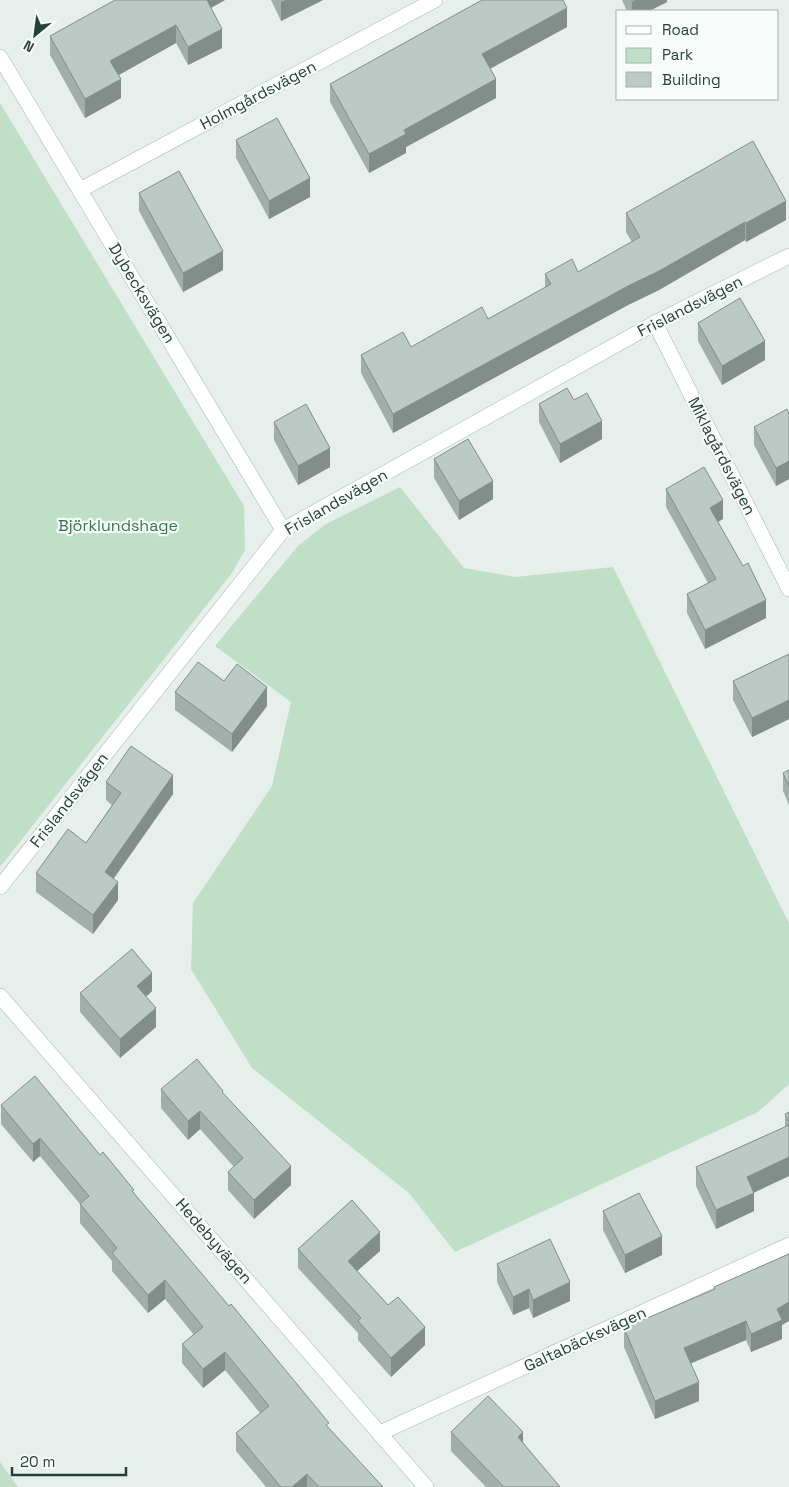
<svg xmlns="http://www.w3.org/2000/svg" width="789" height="1487" viewBox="0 0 789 1487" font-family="'Space Grotesk',sans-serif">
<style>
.green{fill:#c0dfc7}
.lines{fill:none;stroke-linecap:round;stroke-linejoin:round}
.street-casing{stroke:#a8b7b2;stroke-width:16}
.street{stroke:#fff;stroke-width:15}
.wall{fill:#a1aea9}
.shaded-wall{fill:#838d89}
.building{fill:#bbcac4;stroke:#838d89}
.labels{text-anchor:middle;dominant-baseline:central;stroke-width:4.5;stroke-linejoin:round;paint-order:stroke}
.street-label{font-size:16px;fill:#254139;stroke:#f7fbf9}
.park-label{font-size:16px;fill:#2f7849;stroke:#f7fbf9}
</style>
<rect width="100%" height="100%" fill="#e6efeb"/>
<g class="green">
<path d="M0,103L244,506L245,550L232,573L0,867Z"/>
<path d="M400,487L464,568L515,577L613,567L789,923V1084L758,1112L455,1252L409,1193L252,1068L191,969L193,903L272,786L291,702L215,646L298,546L324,525Z"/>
<path d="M0,1462L18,1487H0Z"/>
</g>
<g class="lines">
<defs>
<g id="street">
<path d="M0,57L283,530"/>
<path d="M80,190L435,0"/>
<path d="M655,323L789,589"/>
<path d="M0,887L283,530L655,323L789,256"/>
<path d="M0,996L426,1487"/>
<path d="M380,1433L789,1245"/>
</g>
</defs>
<use href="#street" class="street-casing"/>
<use href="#street" class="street"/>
</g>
<g class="wall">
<path d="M225,0L211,8L222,48L188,65L176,43L118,75L121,98L85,118L50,55V36Z"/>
<path d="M271,0H323L281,21Z"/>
<path d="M622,0H667V2L649,11H627Z"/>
<path d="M567,27L490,69L496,98L406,147V153L369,173L330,102V84Z"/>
<path d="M236,140L310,197L269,219L236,158Z"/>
<path d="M139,193L223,270L183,292L139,211Z"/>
<path d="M626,213L786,220L746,242L745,240L659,290L628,305L393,433L361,373V355L411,347L488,319L545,288V274L578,272L632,242L626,232Z"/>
<path d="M698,323L765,360L722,385L698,341Z"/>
<path d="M574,400L602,439L560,463L539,422V404Z"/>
<path d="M789,414V479L776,486L754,445V427Z"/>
<path d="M274,422L330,467L298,485L274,440Z"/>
<path d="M434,459L493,499L459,520L434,478Z"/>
<path d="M666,489L723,519L718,522L766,618L705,649L687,613V594L708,583L666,507Z"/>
<path d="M789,654V719L752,737L733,700V681Z"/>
<path d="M224,681L267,706L232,752L175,710V692Z"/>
<path d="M789,770V805L783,791V773Z"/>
<path d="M106,782L173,794L113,878L118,900L93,934L36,892V873L86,843L112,805L106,800Z"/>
<path d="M152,991L146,997L156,1027L120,1058L80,1012V993Z"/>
<path d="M161,1089L223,1093L291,1185L254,1219L228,1190V1172L234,1167L200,1129L188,1140L161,1108Z"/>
<path d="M1,1105L100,1155L134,1193L329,1429L383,1487H266L236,1451V1433L260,1413L225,1370L203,1388L182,1363V1344L194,1335L165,1299L148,1313L112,1271V1261L80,1223V1204L40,1156L33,1162L1,1124Z"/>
<path d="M789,1112V1176L754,1192V1211L716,1229L696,1186V1167L785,1127V1114Z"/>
<path d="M603,1211L662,1255L625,1273L603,1230Z"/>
<path d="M298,1249L380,1251L357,1271L425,1345L391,1377L358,1340V1333L298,1268Z"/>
<path d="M497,1264L570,1301L533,1318L529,1308L513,1315L497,1282Z"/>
<path d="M714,1287L782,1325V1339L751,1352L746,1340L690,1364L699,1401L655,1419L624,1347V1328L714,1290Z"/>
<path d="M451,1432L523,1443L560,1487H486L451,1451Z"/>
</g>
<g class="shaded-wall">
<path d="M203,0H225L203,12Z"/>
<path d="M286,0H323L281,21V2Z"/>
<path d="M635,0H667V2L649,11H632V2Z"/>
<path d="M567,8V27L482,73V54Z"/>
<path d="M176,25V43L110,80V61Z"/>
<path d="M222,29V48L188,65V47Z"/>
<path d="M121,79V98L85,118V99Z"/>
<path d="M496,79V98L406,147V153L369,173V154L404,130Z"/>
<path d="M310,178V197L269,219V201Z"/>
<path d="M786,201V220L746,242V223Z"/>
<path d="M745,222V240L659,290L628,305L393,433V414Z"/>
<path d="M223,251V270L183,292V273Z"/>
<path d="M765,341V360L722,385V366Z"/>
<path d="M602,421V439L560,463V444Z"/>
<path d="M330,448V467L298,485V466Z"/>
<path d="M789,461V479L776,486V468Z"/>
<path d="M493,481V499L459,520V501Z"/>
<path d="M723,500V519L710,526V508Z"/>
<path d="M766,600V618L705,649V630Z"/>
<path d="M267,687V706L232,752V734Z"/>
<path d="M789,700V719L752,737V718Z"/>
<path d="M173,775V794L105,891V872Z"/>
<path d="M118,882V900L93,934V915Z"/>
<path d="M152,973V991L137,1005V986Z"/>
<path d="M156,1008V1027L120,1058V1039Z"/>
<path d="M200,1111V1129L188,1140V1121Z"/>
<path d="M40,1138V1156L33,1162V1144Z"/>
<path d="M789,1157V1176L747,1196V1177Z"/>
<path d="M291,1166V1185L254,1219V1200Z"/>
<path d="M754,1193V1211L716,1229V1210Z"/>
<path d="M380,1232V1251L348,1279V1261Z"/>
<path d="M662,1236V1255L625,1273V1255Z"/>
<path d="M165,1280V1299L148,1313V1295Z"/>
<path d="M570,1282V1301L533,1318V1300Z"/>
<path d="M529,1289V1308L513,1315V1297Z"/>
<path d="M789,1302V1321L782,1325V1339L751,1352V1334L777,1309Z"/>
<path d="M746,1321V1340L684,1366V1348Z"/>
<path d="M425,1327V1345L391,1377V1358Z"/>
<path d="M225,1352V1370L203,1388V1369Z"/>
<path d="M699,1382V1401L655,1419V1401Z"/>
<path d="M523,1432V1451L518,1437Z"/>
<path d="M307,1474V1487H292Z"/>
</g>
<g class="building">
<path d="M115,0H207L222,29L188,47L176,25L110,61L121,79L85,99L50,36Z"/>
<path d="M482,0H563L567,8L482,54L496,79L404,130L406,134L369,154L330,84Z"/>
<path d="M277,118L310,178L269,201L236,140Z"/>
<path d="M753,141L786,201L746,223L745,222L659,271L628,286L393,414L361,355L403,332L411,347L482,307L488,319L551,284L545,274L572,259L578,272L640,237L626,213Z"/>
<path d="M179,171L223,251L183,273L139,193Z"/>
<path d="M740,298L765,341L722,366L698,323Z"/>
<path d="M567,388L574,400L587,393L602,421L560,444L539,404Z"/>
<path d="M306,404L330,448L298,466L274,422Z"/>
<path d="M787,409L789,414V461L776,468L754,427Z"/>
<path d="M468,439L493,481L459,501L434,459Z"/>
<path d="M704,467L723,500L710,508L743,566L748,563L766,600L705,630L687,594L716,579L666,489Z"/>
<path d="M789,654V700L752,718L733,681Z"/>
<path d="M198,662L224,681L237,664L267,687L232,734L175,692Z"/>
<path d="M131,746L173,775L105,872L118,882L93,915L36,873L68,829L86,843L121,793L106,782Z"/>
<path d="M789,770V786L783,773Z"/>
<path d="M132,949L152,973L137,986L156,1008L120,1039L80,993Z"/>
<path d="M197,1059L223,1091L222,1092L291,1166L254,1200L228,1172L243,1158L200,1111L188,1121L161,1089Z"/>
<path d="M35,1076L100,1155L103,1152L134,1190L132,1191L229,1306L231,1304L329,1423L326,1425L383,1487H319L307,1474L292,1487H281L236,1433L269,1406L225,1352L203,1369L182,1344L203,1327L165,1280L148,1295L112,1253L117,1248L80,1204L89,1196L40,1138L33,1144L1,1105Z"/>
<path d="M789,1112V1122L785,1114Z"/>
<path d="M789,1125V1157L747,1177L754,1193L716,1210L696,1167Z"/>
<path d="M639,1193L662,1236L625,1255L603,1211Z"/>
<path d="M352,1200L380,1232L348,1261L388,1305L398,1297L425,1327L391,1358L358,1321L361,1318L298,1249Z"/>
<path d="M550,1239L570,1282L533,1300L529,1289L513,1297L497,1264Z"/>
<path d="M789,1254V1302L777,1309L782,1320L751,1334L746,1321L684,1348L699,1382L655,1401L624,1328L715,1289L714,1287Z"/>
<path d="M488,1396L523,1432L518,1437L560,1487H504L451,1432Z"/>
</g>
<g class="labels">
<g class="street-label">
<text transform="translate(258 95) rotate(-28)">Holmgårdsvägen</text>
<text transform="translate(142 293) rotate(59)">Dybecksvägen</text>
<text transform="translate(690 306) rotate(-27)">Frislandsvägen</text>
<text transform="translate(722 456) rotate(63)">Miklagårdsvägen</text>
<text transform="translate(336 502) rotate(-30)">Frislandsvägen</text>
<text transform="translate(69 800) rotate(-52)">Frislandsvägen</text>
<text transform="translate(214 1241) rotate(49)">Hedebyvägen</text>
<text transform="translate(585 1339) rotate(-25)">Galtabäcksvägen</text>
</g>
<g class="park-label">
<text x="118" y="525">Björklundshage</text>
</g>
</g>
<rect x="616" y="10" width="162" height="90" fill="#f7fbf9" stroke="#a3b1ac"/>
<rect x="626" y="26" width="25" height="8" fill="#ffffff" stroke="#a3b1ac"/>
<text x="662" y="35" font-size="15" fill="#254139">Road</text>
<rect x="626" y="48" width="25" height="15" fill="#c0dfc7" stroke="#a3b1ac"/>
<text x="662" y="60" font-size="15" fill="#254139">Park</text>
<rect x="626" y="72" width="25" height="15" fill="#bbcac4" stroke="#a3b1ac"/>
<text x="662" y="85" font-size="15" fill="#254139">Building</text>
<g transform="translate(35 35) rotate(209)" stroke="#f7fbf9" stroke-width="4" paint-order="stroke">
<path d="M0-4L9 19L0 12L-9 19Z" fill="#254139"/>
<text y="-8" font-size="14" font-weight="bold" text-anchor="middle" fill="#254139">N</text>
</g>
<path d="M12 1467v8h114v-8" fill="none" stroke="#254139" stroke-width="2.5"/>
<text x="20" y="1467" font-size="15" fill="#254139" stroke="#f7fbf9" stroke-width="4" paint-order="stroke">20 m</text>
</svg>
